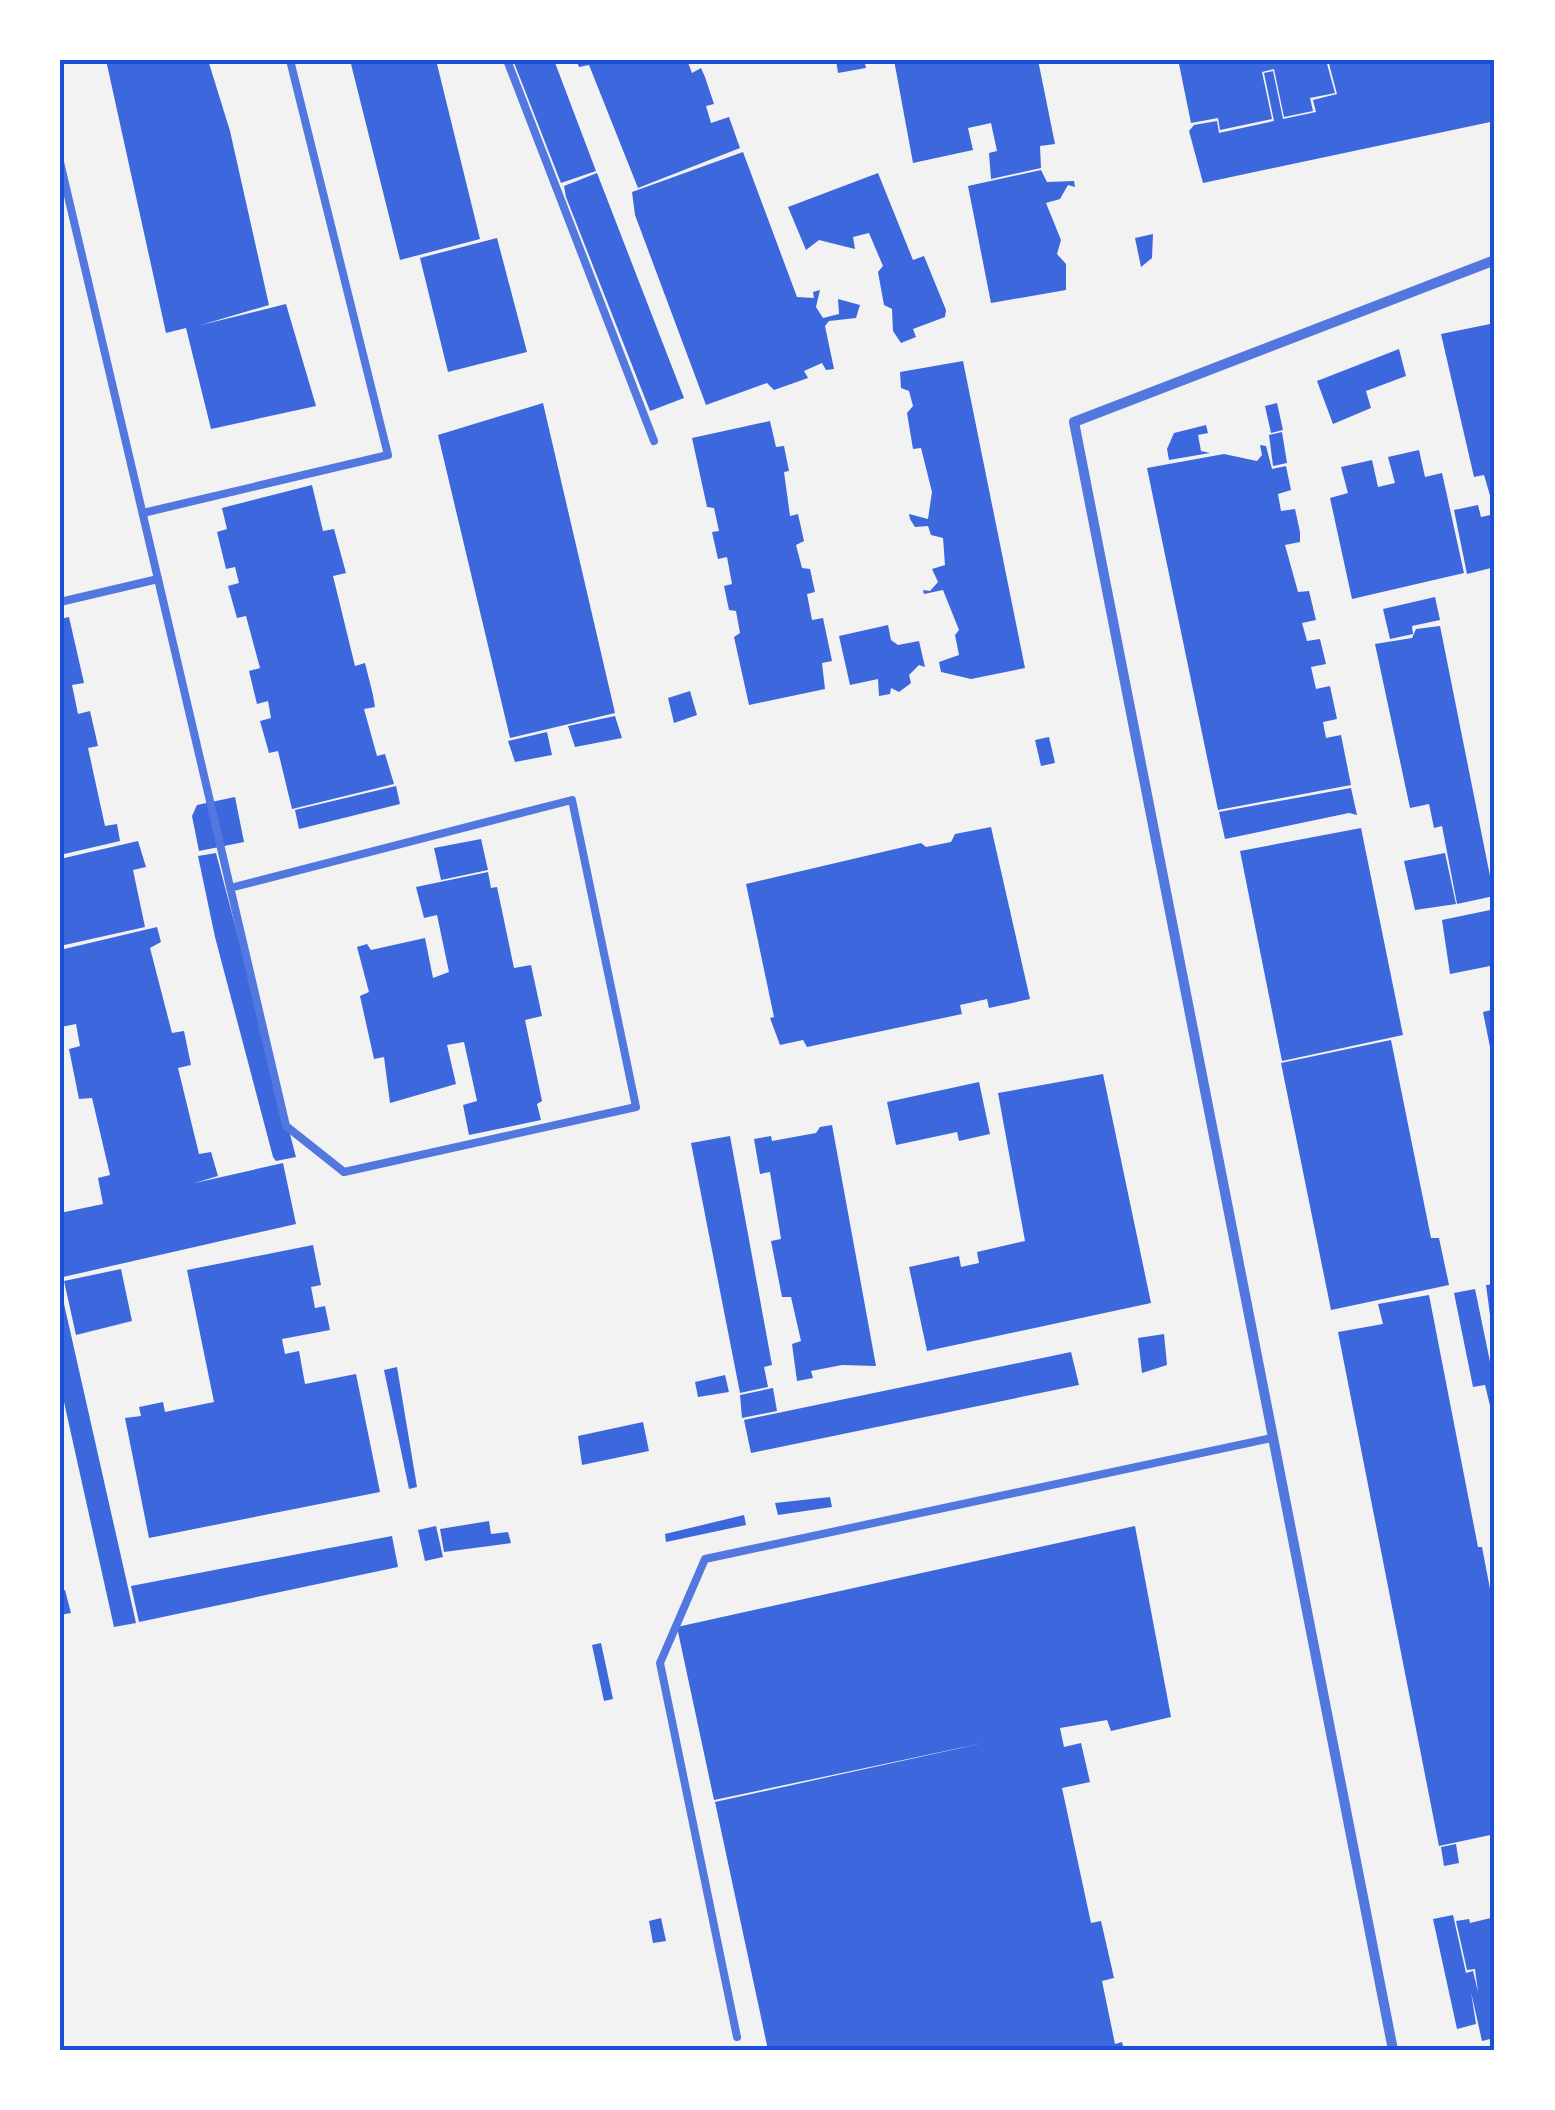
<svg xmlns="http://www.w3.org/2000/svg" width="1555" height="2110" viewBox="0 0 1555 2110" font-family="Ubuntu,sans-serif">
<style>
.building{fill:#3d67dc}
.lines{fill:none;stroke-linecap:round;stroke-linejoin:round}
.service{stroke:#5277de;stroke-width:8}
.minor{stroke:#5277de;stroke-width:10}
.neatline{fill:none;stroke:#1d4ed8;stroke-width:4}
</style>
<rect width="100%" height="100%" fill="#f2f2f2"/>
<g class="building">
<path d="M106,60H208L230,131L269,305L201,325L286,304L316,406L211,429L186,328L166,333Z"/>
<path d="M350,60H436L480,239L400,260Z"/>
<path d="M513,60H554L596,171L561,183Z"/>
<path d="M576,60H687L692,73L701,68L705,77L714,104L706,106L711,123L729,117L740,148L638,188L589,65L579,67Z"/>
<path d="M836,60H864L866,68L838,73Z"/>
<path d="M894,60H1038L1055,144L1040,146L1041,168L991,179L989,153L997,151L991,123L968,128L973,150L913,163Z"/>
<path d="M1198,60H1326L1335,93L1310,98L1313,111L1284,117L1274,69L1262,72L1272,119L1220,130L1218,118L1191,123L1179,64Z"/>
<path d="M1328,60H1495V121L1203,183L1189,131L1194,125L1217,121L1219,133L1274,121L1264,73L1273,71L1283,119L1316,112L1313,100L1337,94Z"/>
<path d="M743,152L797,297L814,298L813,292L820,290L816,307L823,318L839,314L838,299L860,305L856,318L829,321L825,326L834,369L826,370L822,363L804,371L808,378L774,390L767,383L706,405L635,215L632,192Z"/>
<path d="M1041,170L1047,182L1074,181L1075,187L1068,185L1060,199L1046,203L1061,240L1057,254L1066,264V290L991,303L968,186Z"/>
<path d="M597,173L684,398L650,411L566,197L564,186Z"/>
<path d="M878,173L913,260L924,256L946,310L945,317L913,329L916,337L901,343L893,331L892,309L884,305L878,272L883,266L869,233L853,237L855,249L819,240L806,250L788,207Z"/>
<path d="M1153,234L1152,258L1141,267L1135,238Z"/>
<path d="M497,238L527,352L448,372L420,258Z"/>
<path d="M1495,323V509H1494L1484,475L1474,477L1441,334Z"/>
<path d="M1399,349L1406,376L1366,391L1371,408L1333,424L1317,381Z"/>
<path d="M963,361L1025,668L971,679L941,672L939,662L959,655L955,635L959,630L943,590L924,594L923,590L930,591L938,582L932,569L945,565L943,538L931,535L928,526L915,527L910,519L909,514L928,519L932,492L921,448L913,449L907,413L913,406L909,391L901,388L900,372Z"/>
<path d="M543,403L615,713L510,738L438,435Z"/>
<path d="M1277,403L1283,430L1271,433L1265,406Z"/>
<path d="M770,421L776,447L784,446L789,471L784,472L790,516L798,514L804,541L796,545L802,568L810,569L815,592L807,594L812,620L823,618L832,661L822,663L825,689L749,705L734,637L740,633L736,611L729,610L724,586L732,584L727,557L718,559L712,532L719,531L714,508L707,507L692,438Z"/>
<path d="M1206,425L1208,433L1198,435L1201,451L1210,453L1169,460L1167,449L1174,433Z"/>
<path d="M1282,432L1287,463L1273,466L1269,435Z"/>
<path d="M1260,445L1266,446L1272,469L1286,466L1291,490L1278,494L1281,511L1295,509L1300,532V542L1285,545L1298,592L1309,591L1316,620L1302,623L1307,641L1320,639L1326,664L1311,667L1316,689L1330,686L1337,719L1323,722L1326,738L1341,735L1351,785L1218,810L1147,468L1224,454L1257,461L1262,455Z"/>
<path d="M1419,450L1425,477L1442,473L1464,573L1352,599L1330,498L1348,493L1341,467L1372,460L1378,487L1395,483L1388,457Z"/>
<path d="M312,485L323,531L334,529L346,573L333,576L355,666L365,663L373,695L375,707L364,709L377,756L385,754L394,784L292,809L278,751L269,753L260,721L271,718L268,701L257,704L249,671L260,668L246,616L237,618L228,586L239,583L235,567L226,569L217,532L227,529L222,508Z"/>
<path d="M1478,505L1481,517L1495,514V567L1467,574L1454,510Z"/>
<path d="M1435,597L1440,620L1412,626L1413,634L1390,639L1383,609Z"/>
<path d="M69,617L84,683L72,685L78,714L90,711L98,746L88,748L105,826L117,824L120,841L60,855V619Z"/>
<path d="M888,625L891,640L898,645L919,641L925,667L919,665L909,675L911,683L899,692L891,688L890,694L879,696L878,679L850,685L839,636Z"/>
<path d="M1440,626L1494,896L1457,904L1442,826L1434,828L1429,804L1410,808L1375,644L1412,638L1416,629Z"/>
<path d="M690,691L697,715L674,723L668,698Z"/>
<path d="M615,716L622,738L575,747L568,726Z"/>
<path d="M547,732L552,755L515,762L508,741Z"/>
<path d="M1049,737L1055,763L1041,766L1035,740Z"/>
<path d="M396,786L400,804L299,829L295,810Z"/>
<path d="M1351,788L1357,815L1349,813L1225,839L1219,812Z"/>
<path d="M235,797L244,842L199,851L192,816L197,805Z"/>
<path d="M991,827L1030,999L989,1008L987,999L960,1005L962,1014L807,1047L803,1040L780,1045L770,1018L774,1017L746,884L921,843L926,847L951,842L955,834Z"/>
<path d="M1361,828L1403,1035L1282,1061L1240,851Z"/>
<path d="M481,839L488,870L441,880L434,848Z"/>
<path d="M138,841L146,867L133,870L145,927L60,946V859Z"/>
<path d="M216,853L296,1157L276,1161L273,1157L215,937L198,856Z"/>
<path d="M1445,853L1456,904L1415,910L1404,861Z"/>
<path d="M488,872L491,888L497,887L514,968L531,965L542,1016L525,1020L542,1101L537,1104L541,1120L469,1135L463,1105L477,1101L464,1042L447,1045L456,1084L390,1103L384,1057L374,1059L360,996L369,992L357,947L367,944L371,950L425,938L433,978L449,972L437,915L424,918L416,887Z"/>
<path d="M1495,909V965L1450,974L1442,920Z"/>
<path d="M157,927L161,942L150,948L172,1033L184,1031L191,1065L178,1068L199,1154L211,1152L218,1176L195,1183L283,1163L296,1224L63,1277L60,1213L103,1204L98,1178L110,1175L92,1098L79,1099L69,1049L80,1046L76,1024L61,1027L60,1021V950Z"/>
<path d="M1495,1009V1062H1493L1483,1012Z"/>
<path d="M1391,1040L1431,1238H1439L1449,1285L1331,1310L1281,1063Z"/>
<path d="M1103,1074L1151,1303L927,1351L909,1267L959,1256L961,1267L979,1263L977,1252L1025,1241L998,1093Z"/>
<path d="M979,1082L990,1134L959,1141L957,1132L896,1145L887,1102Z"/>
<path d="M832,1125L876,1366L842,1365L811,1371L813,1378L797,1381L792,1344L801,1341L791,1297H782L771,1241L781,1239L770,1172L760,1174L754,1139L771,1136L772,1141L816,1133L820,1127Z"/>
<path d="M730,1136L772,1365L764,1367L768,1387L740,1393L691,1143Z"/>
<path d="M313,1245L321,1285L311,1287L315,1308L325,1306L330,1330L282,1339L285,1354L299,1351L305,1384L356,1374L380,1492L149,1538L125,1418L141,1416L139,1407L163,1402L165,1412L214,1402L187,1270Z"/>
<path d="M121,1269L132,1321L76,1335L64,1281Z"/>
<path d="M1495,1284V1314L1490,1315L1486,1285Z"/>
<path d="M60,1286L136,1623L114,1627L60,1384Z"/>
<path d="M1475,1289L1495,1386V1426L1485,1385L1473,1387L1454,1293Z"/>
<path d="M1429,1295L1478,1547H1482L1495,1615V1834L1439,1846L1338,1332L1383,1324L1378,1304Z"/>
<path d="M1164,1334L1167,1365L1142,1373L1138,1338Z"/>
<path d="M1071,1352L1079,1385L751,1453L744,1420Z"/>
<path d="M397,1367L417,1487L409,1489L384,1370Z"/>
<path d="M725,1375L729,1392L698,1397L695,1382Z"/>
<path d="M773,1388L777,1411L742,1418L740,1395Z"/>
<path d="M643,1422L649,1451L582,1465L578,1436Z"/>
<path d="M830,1497L832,1507L778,1515L775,1503Z"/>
<path d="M744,1515L746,1525L666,1542L665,1534Z"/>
<path d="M489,1521L491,1534L508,1532L511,1543L444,1552L440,1529Z"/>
<path d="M436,1526L443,1557L425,1561L418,1530Z"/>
<path d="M1135,1526L1171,1717L1111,1731L1107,1720L1060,1728L1064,1747L1081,1743L1090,1782L1062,1788L1091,1923L1101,1921L1114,1978L1102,1981L1115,2044L1122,2042L1124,2050H768L715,1802L988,1742L714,1800L677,1627Z"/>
<path d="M392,1536L398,1567L139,1622L131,1586Z"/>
<path d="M65,1590L71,1613L60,1615V1591Z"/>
<path d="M601,1643L613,1699L604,1701L592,1645Z"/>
<path d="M1456,1844L1459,1863L1444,1866L1441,1847Z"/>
<path d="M1453,1915L1466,1973L1473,1971L1478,1992L1475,1969L1467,1970L1456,1921L1469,1919L1470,1923L1495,1917V2050H1492L1490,2039L1482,2041L1471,1992L1476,2024L1457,2029L1433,1919Z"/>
<path d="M661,1918L666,1941L653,1943L649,1921Z"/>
</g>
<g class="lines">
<g class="service">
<path d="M507,60L654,441"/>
<path d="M60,162L158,579L60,602"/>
<path d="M143,513L388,455L290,60"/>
<path d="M158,579L286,1126L344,1172L636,1107L572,800L230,888"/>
<path d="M737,2037L660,1663L705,1559L1272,1438"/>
</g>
<path class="minor" d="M1393,2050L1074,422L1495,260"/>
</g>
<rect width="1555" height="2110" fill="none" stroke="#ffffff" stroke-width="125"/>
<rect x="62" y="62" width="1430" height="1986" class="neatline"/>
</svg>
